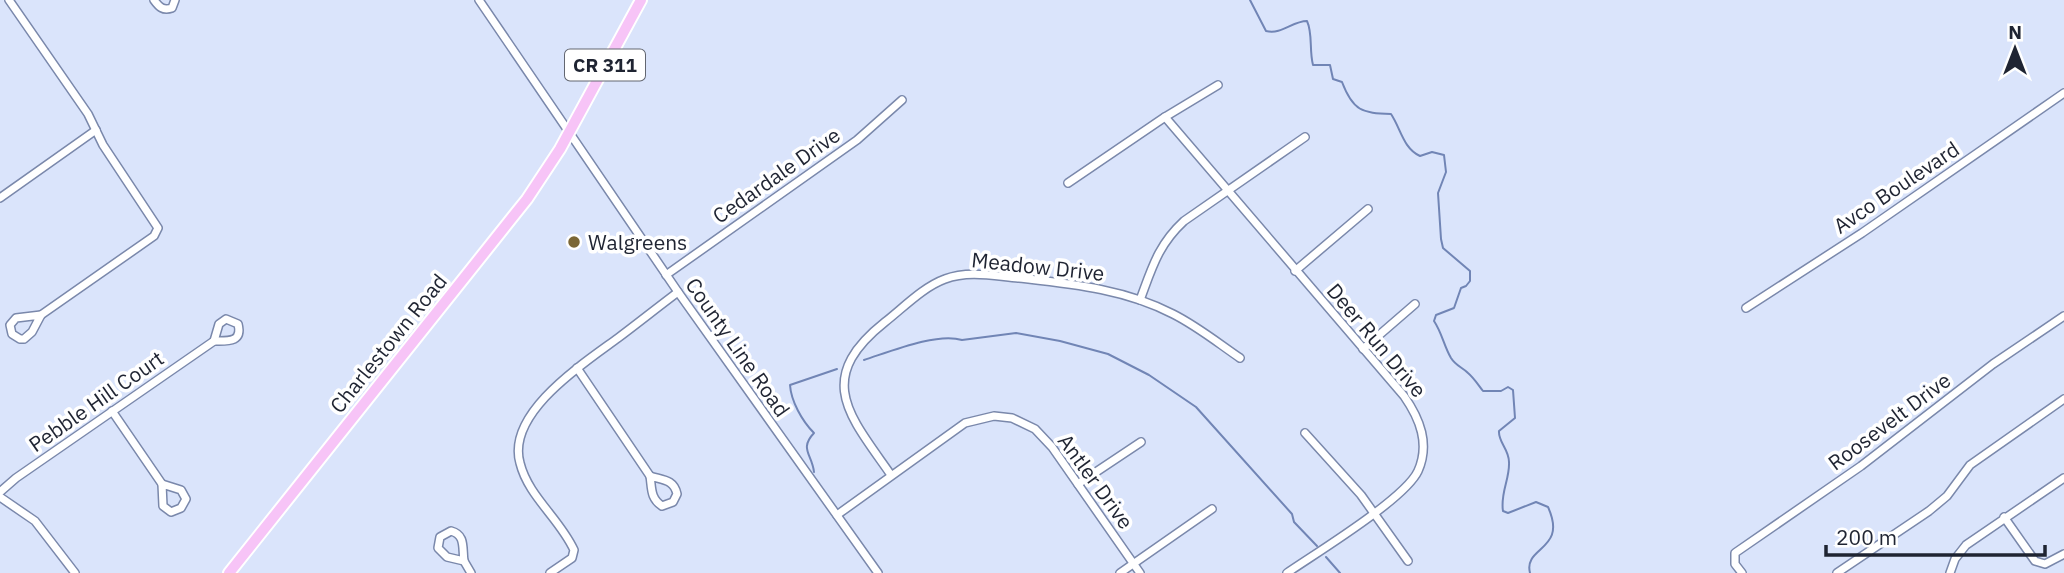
<svg xmlns="http://www.w3.org/2000/svg" width="2064" height="573" viewBox="0 0 2064 573" font-family="'IBM Plex Sans',sans-serif">
<style>
.lines{fill:none;stroke-linecap:round;stroke-linejoin:round}
.stream{stroke:#7185b5;stroke-width:2}
.minor-casing{stroke:#7a88ab;stroke-width:10}
.primary-casing{stroke:#fff;stroke-width:14}
.minor{stroke:#fff;stroke-width:7}
.primary{stroke:#f7c4f7;stroke-width:10}
.poi-dot{fill:#7a6635;stroke:#fff;stroke-width:2.5}
.labels{text-anchor:middle;dominant-baseline:central;stroke-width:7;stroke-linejoin:round;paint-order:stroke}
.shield{fill:#fff;stroke:#626670;stroke-width:2}
.shield-label{font-size:19px;font-weight:bold;fill:#1f2432}
.street-label{font-size:21px;fill:#1f2432;stroke:#fff}
.poi-label{font-size:21px;fill:#1f2432;stroke:#fff;text-anchor:start}
</style>
<rect width="100%" height="100%" fill="#dae4fb"/>
<g class="lines">
<g class="stream">
<path d="M1250,0L1266,31C1282,35 1292,21 1307,21C1313,34 1309,50 1313,65H1330L1333,79L1342,82C1353,111 1362,113 1391,114C1401,129 1403,148 1420,156L1432,152L1444,155L1446,172L1438,193L1441,239L1443,248L1470,271V281L1466,286L1461,288L1454,308L1436,315L1434,321C1442,333 1444,346 1451,358C1456,366 1462,367 1468,373C1474,378 1479,386 1483,391H1501L1508,387L1513,390L1515,418L1499,431C1498,442 1509,449 1509,462C1510,479 1500,493 1503,511L1508,513L1536,502L1548,507C1568,551 1523,546 1530,573"/>
<path d="M864,360C889,352 937,332 962,340L1016,333L1060,341L1108,354L1149,375L1196,407L1292,514L1294,522L1317,546"/>
<path d="M814,472C812,454 799,449 814,433C802,421 791,401 790,385L837,369"/>
<path d="M1326,557L1340,573"/>
</g>
<defs>
<g id="minor">
<path d="M9,0L88,114L103,145L158,228L154,236L41,315"/>
<path d="M154,0C159,7 163,11 172,8L175,0"/>
<path d="M479,0L678,292L878,573"/>
<path d="M1165,117L1404,396C1420,419 1430,444 1418,471C1405,499 1316,553 1287,573"/>
<path d="M1068,183L1165,117L1218,85"/>
<path d="M0,198L96,130"/>
<path d="M1295,271L1368,209"/>
<path d="M666,275L857,140L902,100"/>
<path d="M1140,300C1152,268 1158,245 1184,221L1305,137"/>
<path d="M1746,308L1862,233L2064,93"/>
<path d="M41,315L32,332L24,339H20L12,334L10,325L16,318Z"/>
<path d="M226,319L238,324C243,343 227,341 214,341L219,324Z"/>
<path d="M1363,349L1415,304"/>
<path d="M577,368L650,476"/>
<path d="M112,411L162,484"/>
<path d="M1305,433L1361,495L1408,561"/>
<path d="M891,475C850,416 813,379 885,322C903,308 923,287 945,279C968,270 995,276 1019,278C1072,284 1125,289 1173,314C1197,326 1218,343 1240,358"/>
<path d="M650,476C662,480 674,479 677,494L673,502L662,506C650,498 652,488 650,476Z"/>
<path d="M162,484L181,490L186,499L181,508L171,512L163,506Z"/>
<path d="M1078,484L1141,442"/>
<path d="M0,492L16,478L214,341"/>
<path d="M0,497L35,521L75,573"/>
<path d="M837,515L965,423L994,416L1012,418L1035,429L1052,447L1140,573"/>
<path d="M2004,517L2035,561L2045,564L2064,554"/>
<path d="M451,531C466,535 462,548 464,561L447,557L438,548L440,537Z"/>
<path d="M464,561L471,573"/>
<path d="M550,573L572,558L574,550C560,519 528,496 520,463C506,413 584,363 618,338C638,323 658,307 678,292"/>
<path d="M1120,573L1212,509"/>
<path d="M1742,573L1735,564V553L1861,466L1993,364L2064,316"/>
<path d="M1837,573L1929,511L1947,496L1970,465L2064,399"/>
<path d="M1950,573L1955,559L1966,545L2064,478"/>
</g>
<path id="primary" d="M229,573L527,199L560,149L641,0"/>
</defs>
<use href="#minor" class="minor-casing"/>
<use href="#primary" class="primary-casing"/>
<use href="#minor" class="minor"/>
<use href="#primary" class="primary"/>
</g>
<circle class="poi-dot" cx="574" cy="242" r="7"/>
<g class="labels">
<rect class="shield" x="565" y="49.5" width="80" height="31" rx="5"/>
<g class="shield-label">
<text x="605" y="65">CR 311</text>
</g>
<g class="street-label">
<text transform="translate(776 175) rotate(-35)">Cedardale Drive</text>
<text transform="translate(1896 187) rotate(-34)">Avco Boulevard</text>
<text transform="translate(1038 266) rotate(6)">Meadow Drive</text>
<text transform="translate(1377 340) rotate(50)">Deer Run Drive</text>
<text transform="translate(388 343) rotate(-51)">Charlestown Road</text>
<text transform="translate(738 347) rotate(55)">County Line Road</text>
<text transform="translate(96 401) rotate(-35)">Pebble Hill Court</text>
<text transform="translate(1889 421) rotate(-37)">Roosevelt Drive</text>
<text transform="translate(1096 481) rotate(54)">Antler Drive</text>
</g>
<g class="poi-label">
<text x="588" y="242">Walgreens</text>
</g>
</g>
<g transform="translate(2015 49)" stroke="#ffffff" stroke-width="5" paint-order="stroke">
<path d="M0-5L12 26L0 18L-12 26Z" fill="#1f2432"/>
<text y="-10" font-size="19" font-weight="bold" text-anchor="middle" fill="#1f2432">N</text>
</g>
<path d="M1826 545v10h219v-10" fill="none" stroke="#1f2432" stroke-width="3.5"/>
<text x="1836" y="545" font-size="21" fill="#1f2432" stroke="#ffffff" stroke-width="5" paint-order="stroke">200 m</text>
</svg>
